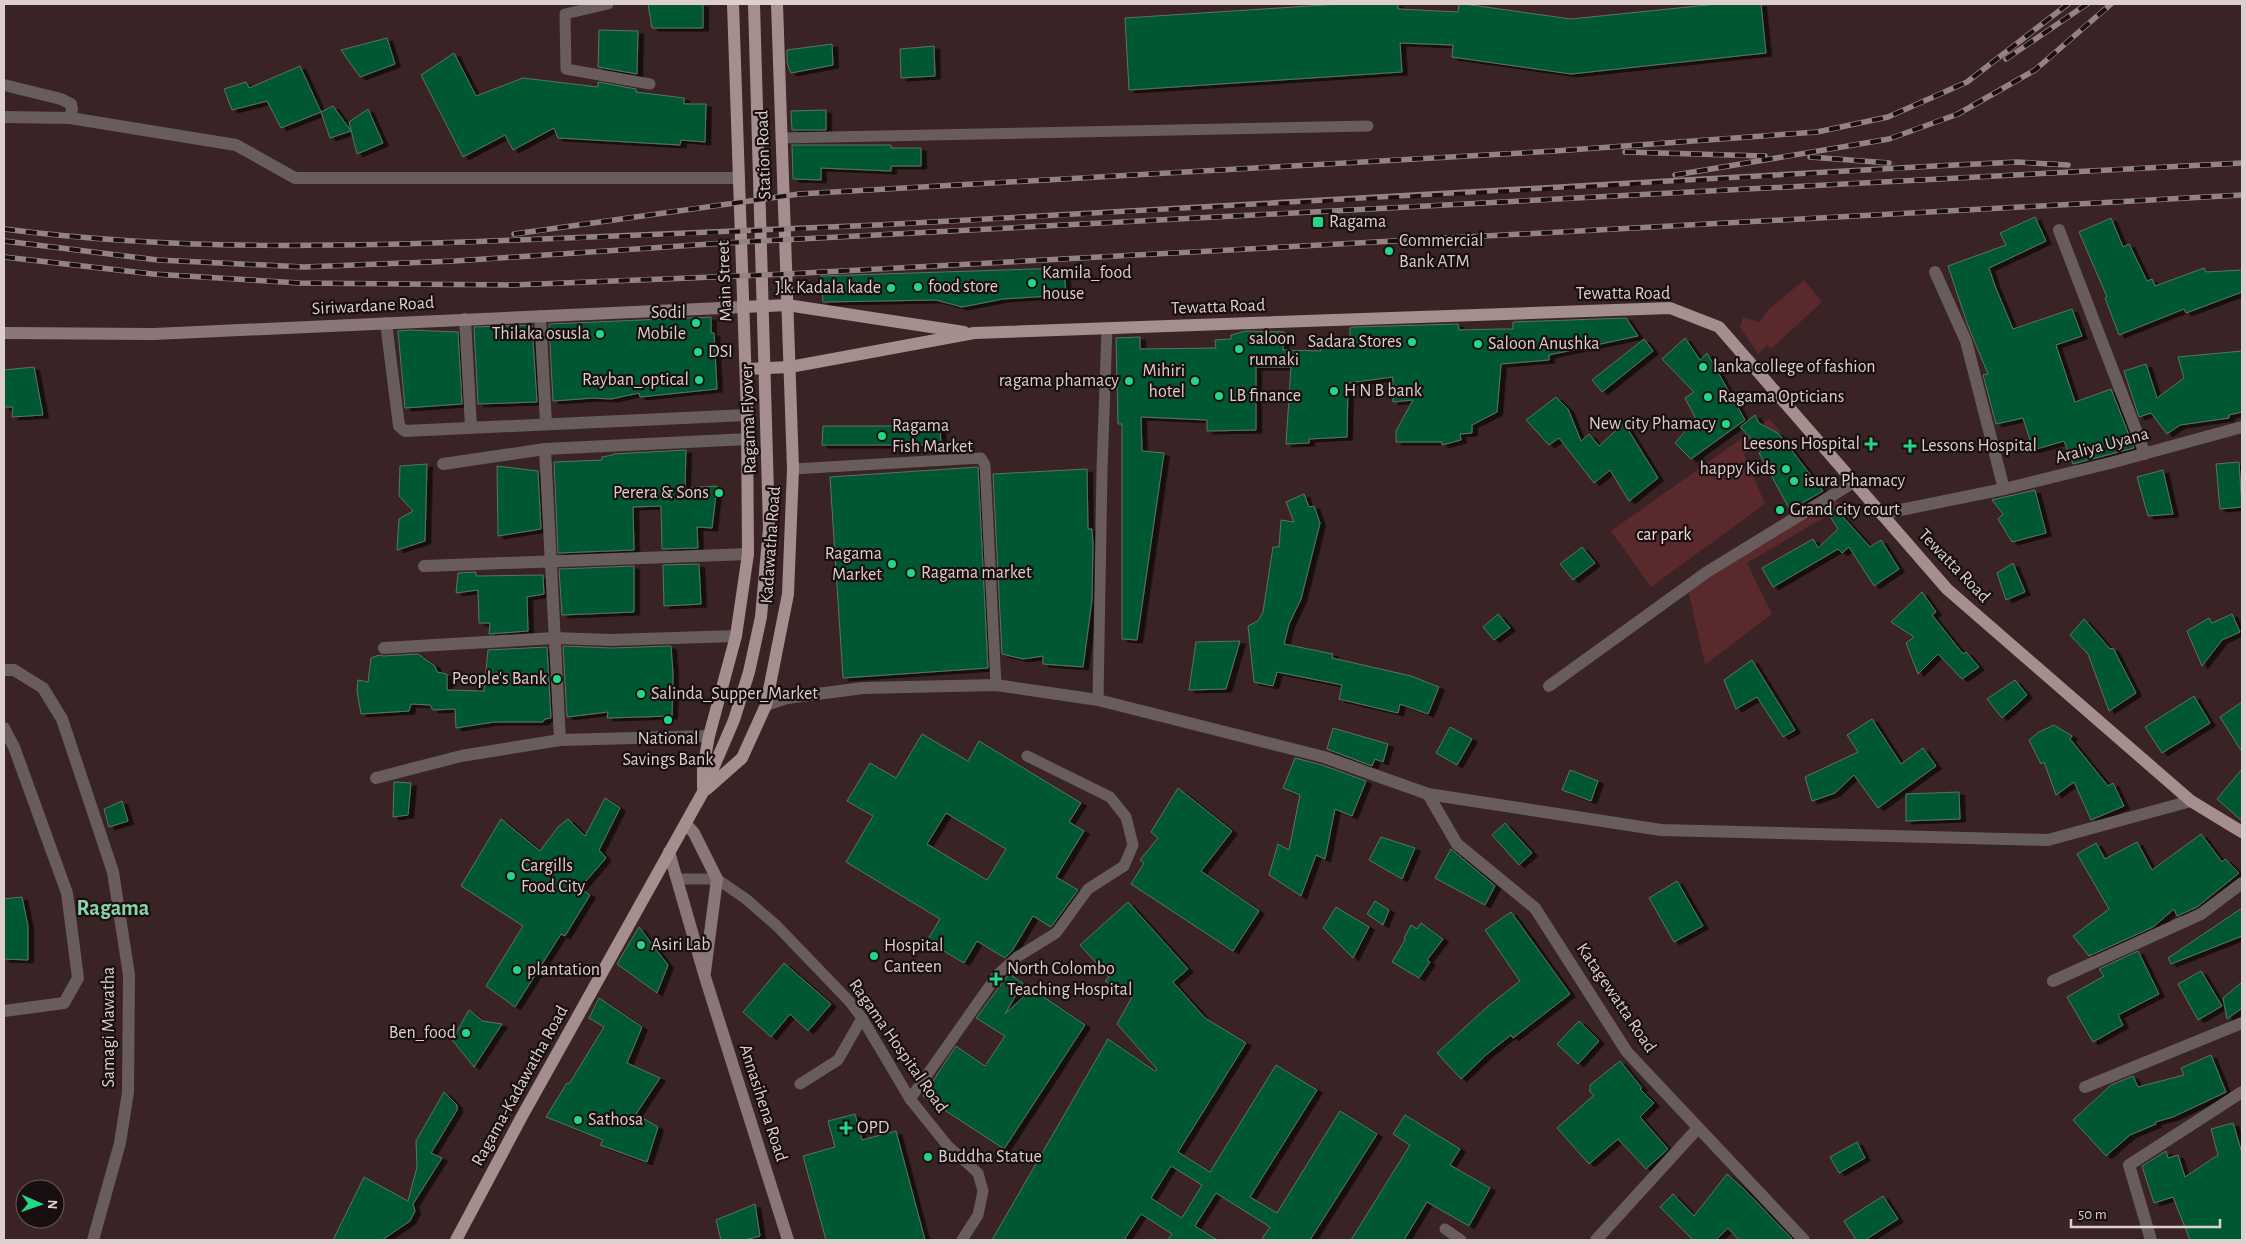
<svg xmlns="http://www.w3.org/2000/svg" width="2246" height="1244" viewBox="0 0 2246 1244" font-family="'Alegreya Sans',sans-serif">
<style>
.green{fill:#59292c}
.building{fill:#005832;stroke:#5d7265;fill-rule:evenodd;filter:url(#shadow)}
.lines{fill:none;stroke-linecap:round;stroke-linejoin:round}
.lane{stroke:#685c5c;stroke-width:11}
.street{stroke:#685c5c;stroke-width:12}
.secondary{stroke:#8a7878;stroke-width:12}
.primary{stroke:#a58e8e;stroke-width:12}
.rail-casing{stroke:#958384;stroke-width:5.5}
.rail{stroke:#190f10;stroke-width:4;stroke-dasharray:11;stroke-linecap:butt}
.poi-dot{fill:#21d887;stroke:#190f10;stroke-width:2}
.labels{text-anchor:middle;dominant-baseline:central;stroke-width:4.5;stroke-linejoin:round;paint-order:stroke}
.street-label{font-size:18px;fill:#decfcf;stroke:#190f10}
.poi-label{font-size:18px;fill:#decfcf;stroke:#190f10;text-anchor:start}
.park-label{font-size:18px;fill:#f3dcdc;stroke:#190f10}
.district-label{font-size:22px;font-weight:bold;fill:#87d3a6;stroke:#190f10}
</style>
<defs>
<filter id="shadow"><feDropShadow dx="5.5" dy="3" stdDeviation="0" flood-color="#0009"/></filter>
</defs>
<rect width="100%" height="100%" fill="#392324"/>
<g class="green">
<path d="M1804,280L1822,302L1771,349L1767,345L1758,354L1740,327L1743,317L1759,322L1769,309Z"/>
<path d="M1769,419L1781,432L1744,454L1765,504L1651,587L1611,531Z"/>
<path d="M1835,498L1842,507L1747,563L1772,614L1705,665L1687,586Z"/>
</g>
<g class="building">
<path d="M648,4H703V28H652Z"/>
<path d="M1340,4H1398V9L1458,12L1459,4H1464L1571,19L1717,4H1761L1766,53L1571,74L1452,57L1453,45L1400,43L1402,72L1129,90L1125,18Z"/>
<path d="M599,30L638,31L637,74L598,67Z"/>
<path d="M387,38L395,64L360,77L341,50Z"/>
<path d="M832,44L833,65L791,73L787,63V50Z"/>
<path d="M934,46L935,76L901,78L900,49Z"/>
<path d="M454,53L476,96L523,78L598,87V82L636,89V92L684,98V104H706L705,142L681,140L680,145L558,138L554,128L513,150L505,135L463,157L421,75Z"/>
<path d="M300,66L321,112L281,128L267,101L232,110L224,89L246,82L249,88Z"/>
<path d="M333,106L351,131L330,138L321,112Z"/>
<path d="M368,109L383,143L357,154L349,122Z"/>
<path d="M826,110V130H792L791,111Z"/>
<path d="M792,145H891V148H921V166H891V171L821,168V180L793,179Z"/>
<path d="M2035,217L2046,241L1989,268L1995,286L2013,329L2072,309L2082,336L2056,345L2075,402L2111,389L2134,448L2073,464L2064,441L2033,450L2023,418L1996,424L1983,375L1988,374L1968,326L1948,266L2006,245L2000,233Z"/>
<path d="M2111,218L2123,247L2129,244L2147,281L2152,279L2155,286L2204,268L2206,272L2242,270V292L2186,313L2184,309L2119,335L2105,298L2107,297L2079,232Z"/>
<path d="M1064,268L1066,295L1003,299L962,307L936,300L823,302L821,276Z"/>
<path d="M711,317V333H714L717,389L640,397L639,393L611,399L593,398L553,401L549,324Z"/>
<path d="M1626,318L1638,336L1549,355V360L1501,364L1497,412L1472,425V433L1460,434L1461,440L1442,445V442H1396V431L1413,400L1393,402V377L1348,383L1347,437L1309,439V443L1286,444L1291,367H1256V430L1207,431V420L1141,417L1142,451L1164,453L1137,640L1122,639V424H1118L1116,338L1140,337V349L1216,348L1215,340L1231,339V335L1246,331L1284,332L1283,350L1321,351V345H1350V328L1354,327L1458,324L1459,330L1497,329H1513V322Z"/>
<path d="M532,325L537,402L478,404L474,327Z"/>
<path d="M411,330L458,332L462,404L405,408L398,331Z"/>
<path d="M1685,338L1700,360L1707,353L1745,420L1691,459L1675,443L1696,419L1685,398L1694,392L1662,359Z"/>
<path d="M1644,339L1653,351L1602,392L1592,380Z"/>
<path d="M2242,351V412L2229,415V418L2180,425L2167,434L2151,413L2139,417L2124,371L2146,364L2157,398L2184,378L2178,357Z"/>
<path d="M34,367L43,415L12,417L13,407H4V370Z"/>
<path d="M1556,397L1568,409L1581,441L1589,434L1599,446L1624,423L1658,478L1629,501L1610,470L1594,483L1559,438L1549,445L1526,420Z"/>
<path d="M1755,415L1759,423L1779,434L1823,491L1790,510L1759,453L1762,450L1740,427Z"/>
<path d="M823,426H940L941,445H822Z"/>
<path d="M686,450L685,488L717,486L712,528L697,527L698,548L662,549L661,506L633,507L634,550L558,553L554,462L602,460V457L613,455V454Z"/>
<path d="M2239,462L2242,507L2220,509L2216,464Z"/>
<path d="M427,464L425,541L397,550L399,519L413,511L399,496L400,466Z"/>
<path d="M497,466L538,471L541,529L498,536Z"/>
<path d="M978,467L988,668L843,678L830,477Z"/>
<path d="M1087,469L1088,529H1092L1093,545L1092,600L1083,667L1043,664V656L1023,659L1002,654L993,474Z"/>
<path d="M2163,470L2173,514L2148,516L2137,477Z"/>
<path d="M2035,490L2046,533L2012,542L1998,519L2003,514L1992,500Z"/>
<path d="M1304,494L1309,507L1314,506L1320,523L1301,599L1289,624L1284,644L1333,654L1332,658L1411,676L1439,687L1428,714L1400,704L1398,713L1339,699L1342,685L1277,672L1273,686L1254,682L1248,626L1258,621L1263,612L1273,547H1279L1281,520L1294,522L1286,502Z"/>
<path d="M1835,508L1870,547L1881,540L1899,569L1874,586L1849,547L1842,553L1838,549L1773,587L1762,568L1813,539L1818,548L1838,529L1828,513Z"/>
<path d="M1582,547L1595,563L1573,580L1560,564Z"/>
<path d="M2013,563L2025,592L2006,600L1997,573Z"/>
<path d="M699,564L701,604L664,606L663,565Z"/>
<path d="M634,566V612L562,615L559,569Z"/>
<path d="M476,572V576L543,575L544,594L527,597L528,631L489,634L490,623H479L478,590L456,593L458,573Z"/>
<path d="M1922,592L1936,612L1932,615L1963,654L1966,652L1979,667L1962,679L1938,654L1918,674L1906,643L1914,637L1891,622Z"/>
<path d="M1498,614L1510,628L1494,640L1483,627Z"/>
<path d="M2232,614L2240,632L2222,640L2202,666L2187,631L2209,618L2212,623Z"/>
<path d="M2084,619L2110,649L2113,648L2136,693L2109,711L2088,654L2070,635Z"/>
<path d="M1240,641L1226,689L1189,690L1196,642Z"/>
<path d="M563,646L611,648L671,646L673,674L672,716L607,718L608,712L567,717Z"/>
<path d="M547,647L551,718L545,719L543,722H494L456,728L455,709L433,710L430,705L411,704L409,711L361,714L357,691L358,680L368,682L371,658L379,655L384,656L418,654L435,666L437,672L447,674V690L484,691L488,650Z"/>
<path d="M1752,660L1795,730L1783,737L1757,697L1736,709L1724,680Z"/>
<path d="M2015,680L2027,695L2002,718L1987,699Z"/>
<path d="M2194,696L2210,723L2162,753L2145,727Z"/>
<path d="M2242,702V752L2220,717Z"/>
<path d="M1872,719L1901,764L1923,748L1936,766L1878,808L1854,775L1835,793L1812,801L1805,777L1858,752L1847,735Z"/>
<path d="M2054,725L2072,736L2070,739L2108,786L2113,783L2124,806L2091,820L2074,782L2056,795L2044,762L2041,764L2029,740L2039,732Z"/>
<path d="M1450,727L1472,739L1457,765L1436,753Z"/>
<path d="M1333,728L1388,744L1383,762L1375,759L1372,766L1327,749Z"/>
<path d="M922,734L968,761L979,741L1081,803L1069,822L1084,831L1056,877L1078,890L1051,927L1033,916L1012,951L1005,958L977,941L964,963L927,941L940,919L846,862L873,816L847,801L870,763L896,778ZM946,813L1006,849L987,880L927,844Z"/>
<path d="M1295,758L1322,765L1366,781L1352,816L1335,809L1325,859L1316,855L1301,896L1269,875L1278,844L1289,850L1300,795L1283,788Z"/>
<path d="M2242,769V821L2217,799Z"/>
<path d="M1570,770L1598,781L1591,801L1562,790Z"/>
<path d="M394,782L411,783L408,815L393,817Z"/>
<path d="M1178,788L1232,831L1201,871L1259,911L1233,951L1131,884L1144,863L1140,860L1158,838L1151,832Z"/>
<path d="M1959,792L1960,819L1906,821V794Z"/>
<path d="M605,798L620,808L599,850L606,858L580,888L590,895L565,936L561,934L515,1007L486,986L523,926L461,886L501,819L540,851L558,827L568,819L585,836Z"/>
<path d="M122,801L128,821L109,827L104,809Z"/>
<path d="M1505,823L1532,853L1519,865L1492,835Z"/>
<path d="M2201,834L2222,862L2225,859L2239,873L2197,907L2177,916L2174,909L2153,927L2089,956L2073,936L2109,909L2077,854L2096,843L2105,859L2137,842L2152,870Z"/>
<path d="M1381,837L1415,848L1402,879L1369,860Z"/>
<path d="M1451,849L1495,886L1485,905L1435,878Z"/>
<path d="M1677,881L1703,926L1674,942L1649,898Z"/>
<path d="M22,897L28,926V960L4,959V899Z"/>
<path d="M1375,901L1389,910L1383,925L1367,914Z"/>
<path d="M1128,902L1188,969L1173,982L1205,1018L1246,1043L1178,1152L1210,1172L1276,1065L1317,1090L1250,1197L1277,1213L1340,1111L1377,1134L1310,1240H1261L1270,1227L1216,1193L1195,1226L1217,1240H1167L1172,1234L1141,1214L1124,1240H992L1108,1039L1155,1071L1157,1069L1117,1024L1132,997L1105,981L1109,977L1080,945ZM1171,1166L1202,1185L1182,1218L1151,1198Z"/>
<path d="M1336,907L1369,927L1353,958L1323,928Z"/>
<path d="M2242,908V936L2171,964L2168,958Z"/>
<path d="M1511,912L1570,994L1513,1038L1511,1035L1487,1054L1461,1079L1437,1053L1487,1007L1520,981L1485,930Z"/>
<path d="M1421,923L1443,939L1427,960L1430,962L1419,978L1392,962L1405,940L1404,938L1411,925L1417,929Z"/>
<path d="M639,927L668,965L657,993L617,964Z"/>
<path d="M2138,951L2159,994L2118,1015L2123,1025L2093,1042L2067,997L2104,976L2099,969Z"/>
<path d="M784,963L831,1004L808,1031L790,1014L771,1037L743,1012Z"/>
<path d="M2201,971L2222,1006L2198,1020L2178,984Z"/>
<path d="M1009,974L1023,983L1005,1014L1032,989L1085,1025L1004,1149L923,1096L956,1046L985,1066L1005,1036L976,1018Z"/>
<path d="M2242,982V1008L2227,1019L2223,998Z"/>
<path d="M599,998L642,1027L627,1063L660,1078L636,1114L658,1127L647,1162L600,1145L603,1140L546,1117L567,1083L569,1084L604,1027L589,1018Z"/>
<path d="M469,1010L483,1021L502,1024L474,1067L452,1040Z"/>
<path d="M1579,1021L1599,1041L1578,1064L1557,1044Z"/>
<path d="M2211,1055L2226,1092L2173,1117L2155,1122L2156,1124L2130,1135L2106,1156L2073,1120L2111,1085L2133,1076L2138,1087L2184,1075L2181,1068Z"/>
<path d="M1620,1061L1642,1088L1640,1089L1654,1103L1640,1117L1668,1149L1646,1169L1618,1139L1589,1164L1557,1128L1594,1095L1590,1092V1085Z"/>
<path d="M444,1092L457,1105V1110L431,1153L442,1158L413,1204L415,1211L410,1221L382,1240H333L364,1177L408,1201L417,1167L416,1141Z"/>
<path d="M855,1114L862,1140L896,1131L925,1240H826L803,1156L835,1147L828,1121Z"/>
<path d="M1405,1115L1460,1149L1450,1165L1490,1188L1469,1226L1427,1202L1404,1240H1351L1410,1145L1393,1134Z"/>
<path d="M2233,1123L2242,1153V1240H2190L2173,1197L2154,1203L2142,1166L2166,1151L2168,1158L2178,1155L2185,1177L2218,1155L2211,1129Z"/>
<path d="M1857,1142L1865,1158L1839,1173L1830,1157Z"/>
<path d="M1727,1174L1743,1188L1793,1240H1739L1728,1228L1716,1240H1693L1660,1207L1673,1194L1694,1216Z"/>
<path d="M1883,1196L1898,1219L1865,1240H1856L1844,1221Z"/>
<path d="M755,1204L760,1236L745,1240H721L716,1220Z"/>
</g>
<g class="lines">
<g class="lane">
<path d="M608,4L565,14L566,69L650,84"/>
<path d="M781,138L1368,126"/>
<path d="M793,469L981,458L985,465L996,685"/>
<path d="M1098,700L1102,470L1107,328"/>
<path d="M677,879H717L746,899L777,926L850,1002L862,1018L910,1099L947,1145L978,1173L983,1191L978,1215L962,1240"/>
<path d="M800,1084L838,1060L862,1018"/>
<path d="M910,1099L998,974L1017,957L1056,933L1088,889L1124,866L1133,845L1126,817L1110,797L1027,756"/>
<path d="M1445,1229L1461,1240"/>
</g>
<g class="street">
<path d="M4,85L61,99L71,104L72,109L70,118"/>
<path d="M4,117L70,118L236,145L295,178H739"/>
<path d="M2059,230L2145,454"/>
<path d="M1935,272L1966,341L2004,489"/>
<path d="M540,316L546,423"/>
<path d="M465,319L471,427"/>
<path d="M386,323L399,426L405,431L747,415"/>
<path d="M545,449L560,740"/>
<path d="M443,464L545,449L748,439"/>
<path d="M1881,514L2004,489L2114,462L2242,427"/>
<path d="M424,566L748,554"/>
<path d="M384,648L555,638L611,640L736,636"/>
<path d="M4,670H14L43,688L62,719L113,872L129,975L128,1092L120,1143L93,1240"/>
<path d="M1549,686L1707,572L1854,482"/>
<path d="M766,705L787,698L863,688L996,685L1098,700L1324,757L1428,794L1661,830L2048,840L2191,801"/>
<path d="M4,728L14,747L67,893L78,978L64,1003L4,1011"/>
<path d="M376,778L461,756L560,740L709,736"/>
<path d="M1428,794L1457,844L1535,908L1627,1052L1804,1240"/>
<path d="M2053,981L2201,914L2242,883"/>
<path d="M2085,1087L2242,1023"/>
<path d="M1596,1240L1698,1128"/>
<path d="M2151,1240L2129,1165L2242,1092"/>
</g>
<g class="secondary">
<path d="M4,333L154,334L743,307"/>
<path d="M686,824L694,833L717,879L705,972"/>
<path d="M669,852L705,977L788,1240"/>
</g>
<g class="primary">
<path d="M743,307L787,305L964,332"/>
<path d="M746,369L790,367L974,333L1670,308L1719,327L1947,589L2191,801L2242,832"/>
<path d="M703,787V768L709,736L736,636L748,554L747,415L733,4"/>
<path d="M707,789L742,758L766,705L788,594L793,469L777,4"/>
<path d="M456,1240L521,1118L703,792L734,720L749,672L761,617L769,528L754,4"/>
</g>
<defs>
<g id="rail">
<path d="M2006,59L2087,4"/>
<path d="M1625,152L1765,156"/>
<path d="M1810,157L1889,163"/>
<path d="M1675,175L1889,139L1958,114L2035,70L2111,4"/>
<path d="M4,229C175,251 346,247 518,240C638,236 758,231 877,225C1230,206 1583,188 1935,166L2017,162L2068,165"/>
<path d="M514,234L799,194L1555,151L1817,132L1888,117L1967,82L2068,4"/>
<path d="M4,241L158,260L304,267L455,261L741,242L2242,163"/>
<path d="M4,257L153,274L299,283L513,285L786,274L2242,195"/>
</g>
</defs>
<use href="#rail" class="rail-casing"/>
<use href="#rail" class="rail"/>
</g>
<g class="poi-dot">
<rect x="1312" y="216" width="12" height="12" rx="2.5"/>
<circle cx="1389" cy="251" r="5"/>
<circle cx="1032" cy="283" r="5"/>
<circle cx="918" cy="287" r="5"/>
<circle cx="891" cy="288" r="5"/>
<circle cx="696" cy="323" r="5"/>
<circle cx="600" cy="334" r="5"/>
<circle cx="1412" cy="342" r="5"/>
<circle cx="1478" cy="344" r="5"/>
<circle cx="1239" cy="349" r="5"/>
<circle cx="698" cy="352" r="5"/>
<circle cx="1703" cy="367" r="5"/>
<circle cx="699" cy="380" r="5"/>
<circle cx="1129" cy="381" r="5"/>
<circle cx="1195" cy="381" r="5"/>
<circle cx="1334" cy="391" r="5"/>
<circle cx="1219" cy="396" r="5"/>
<circle cx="1708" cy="397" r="5"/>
<circle cx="1726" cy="424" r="5"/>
<circle cx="882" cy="436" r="5"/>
<path d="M1868.5 436.5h5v5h5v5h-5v5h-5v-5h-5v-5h5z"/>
<path d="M1907.5 438.5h5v5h5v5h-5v5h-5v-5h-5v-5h5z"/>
<circle cx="1786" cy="469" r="5"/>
<circle cx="1794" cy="481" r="5"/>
<circle cx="719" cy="493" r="5"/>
<circle cx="1780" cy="510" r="5"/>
<circle cx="892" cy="564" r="5"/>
<circle cx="911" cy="573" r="5"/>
<circle cx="557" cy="679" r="5"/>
<circle cx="641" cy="694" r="5"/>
<circle cx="668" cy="720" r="5"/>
<circle cx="511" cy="876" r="5"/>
<circle cx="641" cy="945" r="5"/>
<circle cx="874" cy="956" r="5"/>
<circle cx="517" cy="970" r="5"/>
<path d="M993.5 971.5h5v5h5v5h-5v5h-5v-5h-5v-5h5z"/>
<circle cx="466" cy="1033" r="5"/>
<circle cx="578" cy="1120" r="5"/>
<path d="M843.5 1120.5h5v5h5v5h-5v5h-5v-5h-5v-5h5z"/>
<circle cx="928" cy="1157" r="5"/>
</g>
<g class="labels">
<g class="street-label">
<text transform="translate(764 155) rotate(-92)">Station Road</text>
<text transform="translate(725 281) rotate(-92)">Main Street</text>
<text x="1623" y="294">Tewatta Road</text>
<text transform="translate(373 306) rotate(-3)">Siriwardane Road</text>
<text transform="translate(1218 307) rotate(-2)">Tewatta Road</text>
<text transform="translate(749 419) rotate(-92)">Ragama Flyover</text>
<text transform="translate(2102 446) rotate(-15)">Araliya Uyana</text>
<text transform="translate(771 545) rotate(-86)">Kadawatha Road</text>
<text transform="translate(1954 566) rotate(46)">Tewatta Road</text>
<text transform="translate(1616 998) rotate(56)">Katagewatta Road</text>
<text transform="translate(109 1027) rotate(-90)">Samagi Mawatha</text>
<text transform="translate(898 1046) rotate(55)">Ragama Hospital Road</text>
<text transform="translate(520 1086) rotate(-61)">Ragama-Kadawatha Road</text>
<text transform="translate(763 1103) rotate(72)">Annasihena Road</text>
</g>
<g class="poi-label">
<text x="1329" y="222">Ragama</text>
<text x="1399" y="241">Commercial<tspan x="1399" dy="21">Bank ATM</tspan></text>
<text x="1042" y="273">Kamila_food<tspan x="1042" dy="21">house</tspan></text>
<text x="928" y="287">food store</text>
<text x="881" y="288" text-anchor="end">J.k.Kadala kade</text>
<text x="686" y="313" text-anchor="end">Sodil<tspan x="686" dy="21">Mobile</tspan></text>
<text x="590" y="334" text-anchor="end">Thilaka osusla</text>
<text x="1249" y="339">saloon<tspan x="1249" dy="21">rumaki</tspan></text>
<text x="1402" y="342" text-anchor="end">Sadara Stores</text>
<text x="1488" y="344">Saloon Anushka</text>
<text x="708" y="352">DSI</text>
<text x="1713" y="367">lanka college of fashion</text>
<text x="1185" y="371" text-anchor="end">Mihiri<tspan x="1185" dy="21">hotel</tspan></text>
<text x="689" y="380" text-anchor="end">Rayban_optical</text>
<text x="1119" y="381" text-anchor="end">ragama phamacy</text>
<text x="1344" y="391">H N B bank</text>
<text x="1229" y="396">LB finance</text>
<text x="1718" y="397">Ragama Opticians</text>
<text x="1716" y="424" text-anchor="end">New city Phamacy</text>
<text x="892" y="426">Ragama<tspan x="892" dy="21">Fish Market</tspan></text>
<text x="1860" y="444" text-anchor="end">Leesons Hospital</text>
<text x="1921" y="446">Lessons Hospital</text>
<text x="1776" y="469" text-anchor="end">happy Kids</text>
<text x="1804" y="481">isura Phamacy</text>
<text x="709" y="493" text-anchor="end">Perera &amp; Sons</text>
<text x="1790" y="510">Grand city court</text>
<text x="882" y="554" text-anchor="end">Ragama<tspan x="882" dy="21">Market</tspan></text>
<text x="921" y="573">Ragama market</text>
<text x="547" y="679" text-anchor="end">People's Bank</text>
<text x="651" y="694">Salinda_Supper_Market</text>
<text x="668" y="739" text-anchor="middle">National<tspan x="668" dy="21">Savings Bank</tspan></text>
<text x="521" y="866">Cargills<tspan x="521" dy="21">Food City</tspan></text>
<text x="651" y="945">Asiri Lab</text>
<text x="884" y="946">Hospital<tspan x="884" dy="21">Canteen</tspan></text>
<text x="1007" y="969">North Colombo<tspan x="1007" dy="21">Teaching Hospital</tspan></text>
<text x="527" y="970">plantation</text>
<text x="456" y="1033" text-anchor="end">Ben_food</text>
<text x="588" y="1120">Sathosa</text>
<text x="857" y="1128">OPD</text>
<text x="938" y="1157">Buddha Statue</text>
</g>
<g class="park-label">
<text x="1664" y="535">car park</text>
</g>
<g class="district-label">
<text x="113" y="908">Ragama</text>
</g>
</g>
<rect width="2246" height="1244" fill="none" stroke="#decfcf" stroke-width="10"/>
<g transform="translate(40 1204) rotate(92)"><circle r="24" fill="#190f10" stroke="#685c5c"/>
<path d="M0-4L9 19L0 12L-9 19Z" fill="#21d887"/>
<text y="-8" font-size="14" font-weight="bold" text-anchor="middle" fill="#decfcf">N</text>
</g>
<path d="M2071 1219v8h149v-8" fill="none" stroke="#decfcf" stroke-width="2.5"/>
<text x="2078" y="1219" font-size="15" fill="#decfcf" stroke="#190f10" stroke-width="4" paint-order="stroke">50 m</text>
</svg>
